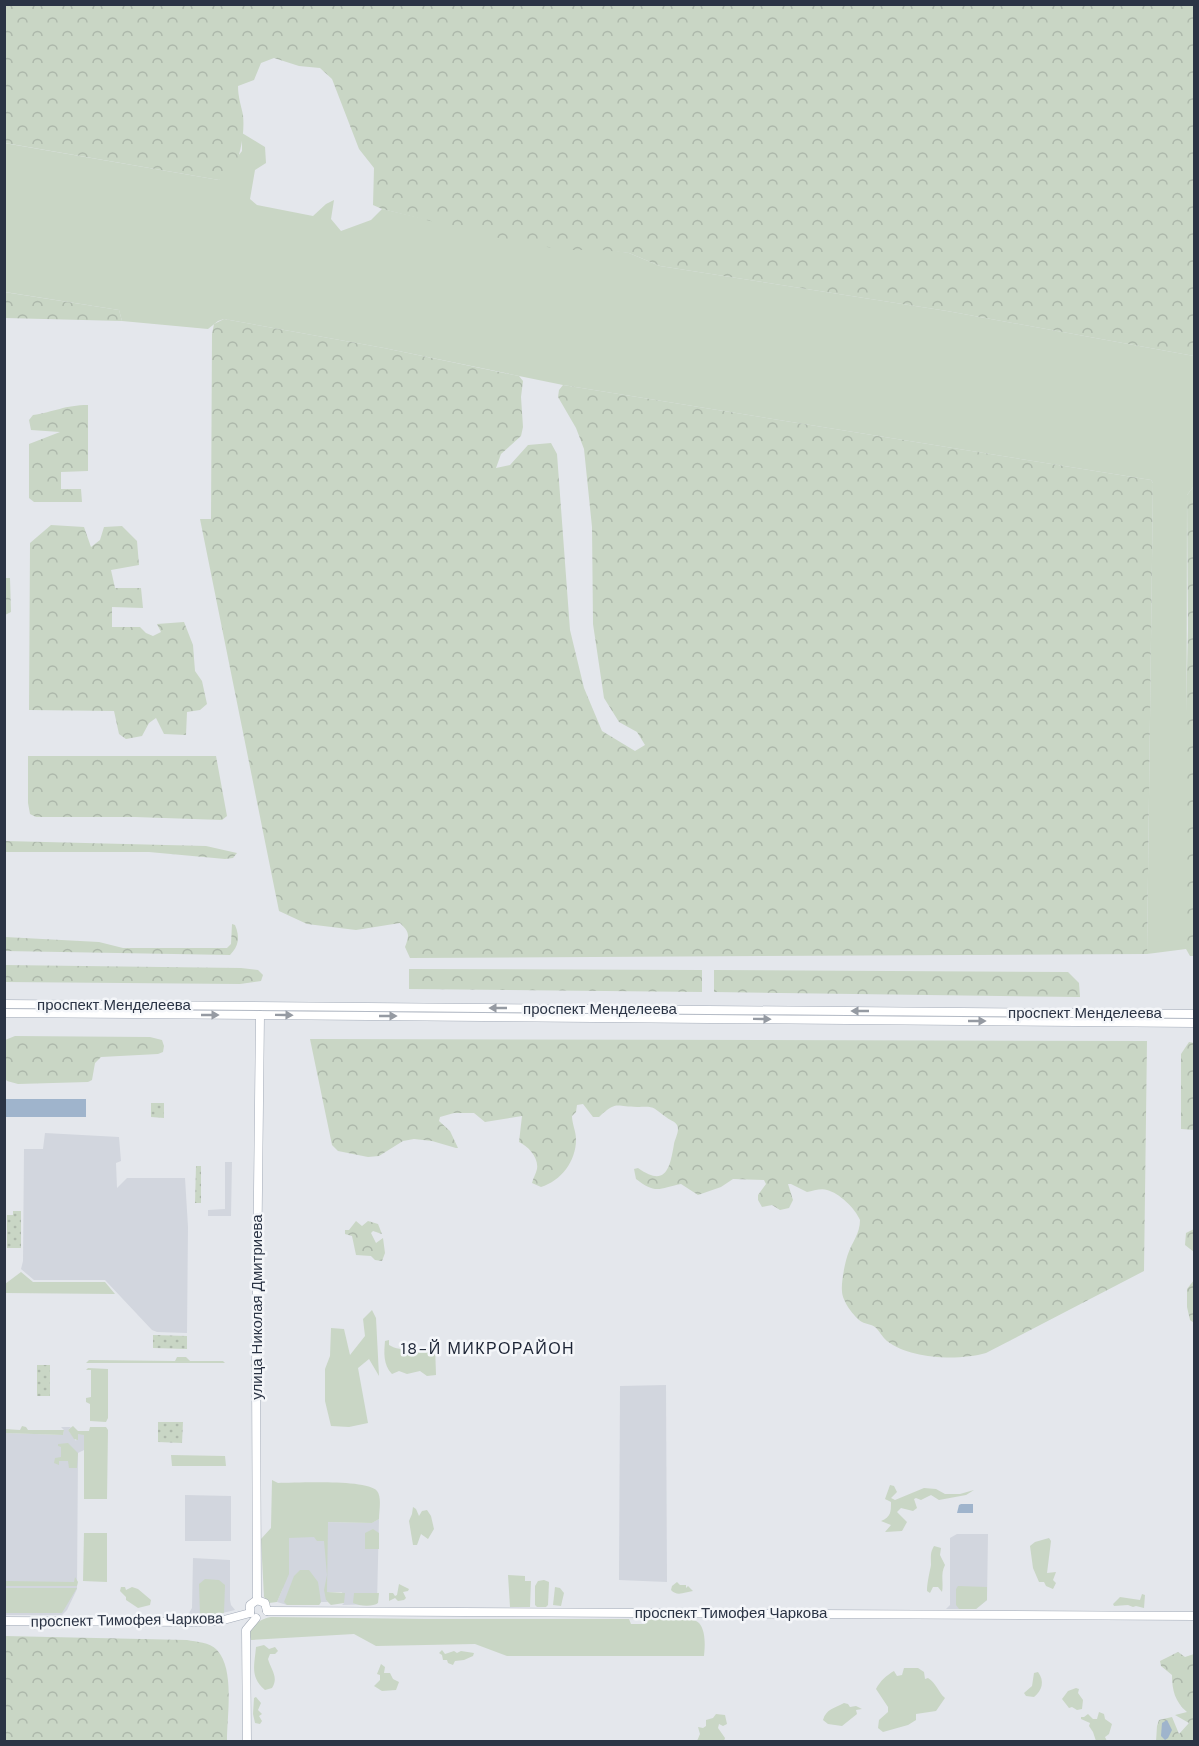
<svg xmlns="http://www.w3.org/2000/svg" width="1199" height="1746" viewBox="0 0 1199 1746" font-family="'DM Sans',sans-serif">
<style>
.built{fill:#d2d6de}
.grass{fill:#c9d6c5}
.forest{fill:url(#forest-crowns)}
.park{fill:url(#park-dots)}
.water{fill:#9fb4cc}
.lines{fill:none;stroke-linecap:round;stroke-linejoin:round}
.major-casing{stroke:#a3abb8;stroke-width:9}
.major{stroke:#fff;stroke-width:8}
.oneway{fill:#959aa2}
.labels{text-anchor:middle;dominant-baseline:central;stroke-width:5;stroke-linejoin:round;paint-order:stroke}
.street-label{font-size:15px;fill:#2b3445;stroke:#f4f6f9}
.neighbourhood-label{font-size:16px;letter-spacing:1.5px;fill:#1d2536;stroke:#f4f6f9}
</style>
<defs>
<pattern id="forest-crowns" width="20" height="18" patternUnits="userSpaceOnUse" patternTransform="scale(1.5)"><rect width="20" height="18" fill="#c9d6c5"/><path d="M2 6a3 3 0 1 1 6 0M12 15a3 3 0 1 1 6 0" fill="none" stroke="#adb8ab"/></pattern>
<pattern id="park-dots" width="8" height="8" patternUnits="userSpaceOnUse" patternTransform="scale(1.5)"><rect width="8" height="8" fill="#c9d6c5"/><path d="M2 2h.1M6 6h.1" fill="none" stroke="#adb8ab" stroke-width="1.8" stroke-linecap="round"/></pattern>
</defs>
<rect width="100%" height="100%" fill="#e4e7ec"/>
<g class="built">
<path d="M45,1133L119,1137L121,1161L116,1163L117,1188L127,1178H185L188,1227L187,1333L157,1332L152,1330L105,1280H34L21,1269L23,1261L24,1149H43Z"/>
<path d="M225,1162H232L231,1216H208V1210L225,1209Z"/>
<path d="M666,1385L667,1582L619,1580L620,1386Z"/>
<path d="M61,1427H71L68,1430L76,1441L78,1434H84V1450L78,1453L77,1589L67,1610L62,1615H5V1433L63,1435L64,1430Z"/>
<path d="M185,1495L231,1496V1541H185Z"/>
<path d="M379,1519L377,1604L342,1605L344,1603L342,1592H327V1586L326,1600L328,1602H321L319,1605H287L277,1602L283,1588L278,1521L372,1523Z"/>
<path d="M957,1534H988L987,1600L976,1609H946L950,1605V1538Z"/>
<path d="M193,1558L230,1560V1600L231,1605L235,1610L214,1615H188L192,1608Z"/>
</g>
<g class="grass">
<path d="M242,133L265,147L266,163L255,170L250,199L257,205L313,216L326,204L334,200L331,219L341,231L371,220L382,209L451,225L629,253L660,266L947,311L1194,356V486L1187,495L1186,949L1147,954L1153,483L1151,480L563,385L384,348L224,319L218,321L208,329L122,321L119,310L5,292L4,143L219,180L242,151Z"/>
<path d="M21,1272L33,1282H105L115,1294L5,1293V1284Z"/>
<path d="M372,1310L376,1318L379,1376L369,1359L358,1368L368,1423L349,1427L331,1426L325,1401V1369L330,1356L331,1328L344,1329L350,1355L365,1336L363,1319Z"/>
<path d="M389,1340V1345C402,1353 418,1347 432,1351L435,1345L436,1375L427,1376L420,1371L407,1374L399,1371L392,1374C383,1365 384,1352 385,1341Z"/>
<path d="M177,1357H186L190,1361H223L225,1363H86L89,1360L175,1361Z"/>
<path d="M88,1368L108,1369V1418L106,1422L90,1421V1404L86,1402V1398L91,1397V1370H86Z"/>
<path d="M22,1426L26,1427L28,1430H64L63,1435L5,1433V1429L20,1430Z"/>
<path d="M73,1426L78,1431H89L90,1427H106L108,1430L107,1499H84V1435L78,1434V1440L74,1439L68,1430Z"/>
<path d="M68,1443L78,1453L77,1468H69L68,1461H59V1465L54,1463L55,1458L61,1457V1447L58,1446V1444Z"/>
<path d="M171,1455L225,1456L226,1466H172Z"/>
<path d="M272,1480L278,1483C296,1483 367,1479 377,1491C382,1497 379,1511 379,1519L372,1523L328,1522L327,1592L345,1593L344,1603L331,1605L326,1600L324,1590L327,1575L324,1541H317L314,1537L289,1538V1574L277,1602L269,1603L264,1597L261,1539L271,1528Z"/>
<path d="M890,1485L894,1486L897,1492L891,1498L895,1500L924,1488L936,1489L945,1494H960L974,1490L966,1495L939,1500L931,1495L921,1500L916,1498L914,1499L917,1508L913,1511L901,1508L897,1512L907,1522L902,1531L885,1532L891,1525L881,1521C891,1517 891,1512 891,1502L885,1499Z"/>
<path d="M413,1507L416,1509L419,1516L422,1511L427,1510L431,1516L434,1529L428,1539L421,1534L417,1545H413L409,1521L412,1514Z"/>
<path d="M373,1529L379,1533V1549H365V1533Z"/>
<path d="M84,1533H107V1582L83,1581Z"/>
<path d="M1049,1538L1051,1541L1047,1573L1056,1572L1053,1580L1056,1583L1053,1589L1046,1586L1044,1582H1039L1033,1568L1030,1546L1035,1542Z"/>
<path d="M934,1546L941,1548L940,1555L945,1565C940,1574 944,1583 942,1592L938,1587H933L930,1593L927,1591C927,1582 930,1571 931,1565C931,1555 930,1553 934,1546Z"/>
<path d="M300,1570H309L318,1582L321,1602L319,1605H287L284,1602L294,1576Z"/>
<path d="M508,1575L525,1576V1581H531L530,1607H510Z"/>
<path d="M75,1577L78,1582L77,1586H5V1581L74,1582Z"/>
<path d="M205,1579L219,1580L225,1585L224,1613L200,1615L199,1584Z"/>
<path d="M544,1580L549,1582L548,1605L546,1607H537L535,1605V1586L538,1581Z"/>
<path d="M677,1582L680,1585H686V1588L688,1586L693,1591C685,1592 677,1597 671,1590L672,1586Z"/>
<path d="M399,1584L409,1589L408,1591L403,1592L406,1598L404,1600L398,1601L395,1598L389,1601V1593H393L395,1596L397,1595Z"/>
<path d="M958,1586L987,1587V1600L976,1609H959L956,1605V1589Z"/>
<path d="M121,1587H125L126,1590L132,1587L138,1589L151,1600L150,1605L138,1608L126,1600V1597L120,1591Z"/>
<path d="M555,1587L560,1588L564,1593L561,1606L553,1605Z"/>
<path d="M5,1588H77L62,1613H5Z"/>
<path d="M354,1593H379L378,1603C373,1607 359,1606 353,1603Z"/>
<path d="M1142,1594L1145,1595L1144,1608L1136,1606L1133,1607L1128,1605L1114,1606L1113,1604L1120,1597L1140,1600Z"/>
<path d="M271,1617L425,1619H629L631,1624H645L647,1620C657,1618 692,1615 699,1623C706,1631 705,1646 704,1656H507L475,1644L376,1646L354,1634L251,1640L249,1634C254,1624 260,1619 271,1617Z"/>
<path d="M264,1645L269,1649L275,1647L278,1651L275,1654H270L268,1659C271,1670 279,1677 272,1688L265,1690C249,1677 255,1663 256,1647Z"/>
<path d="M442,1650L445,1654L454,1651L457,1653L461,1651L474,1653L473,1656L464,1660L455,1661L453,1665L448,1663L447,1660H443L442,1655L439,1653Z"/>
<path d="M381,1664L385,1667L384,1673H390L393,1679L399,1682L396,1690L382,1691L374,1686L380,1680V1675L377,1674Z"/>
<path d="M904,1668H918L924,1672L925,1679L928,1678C937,1684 938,1692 945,1698L936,1711L916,1714V1720L908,1725L883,1732L878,1728L879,1720L888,1712V1707L876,1689C880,1681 887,1675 894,1671L897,1676L902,1675Z"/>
<path d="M1038,1672C1045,1681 1042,1691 1034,1697L1026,1696L1024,1693L1032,1686L1034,1673Z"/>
<path d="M1076,1688L1079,1689L1078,1693L1083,1700L1082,1709L1077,1710L1072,1707L1069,1708L1062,1699L1068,1691Z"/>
<path d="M256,1697L261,1703L258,1710L262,1714L259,1716L262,1721L260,1724L255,1723L253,1714L254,1698Z"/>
<path d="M844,1703L848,1704L850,1707L856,1706L862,1709L856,1710L857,1714L842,1726L828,1724L823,1720C826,1709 835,1708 844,1703Z"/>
<path d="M1099,1712L1104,1714L1105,1719L1112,1724L1109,1734L1105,1737L1107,1741H1096L1093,1732L1089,1726L1090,1723L1081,1719V1717H1084L1088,1714L1093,1719H1097Z"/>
<path d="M716,1714L725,1715L727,1724L723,1726L719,1724L718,1728L725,1738L724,1741H697L700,1734L698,1727L703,1728L706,1726V1720L713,1718Z"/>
</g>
<g class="forest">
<path d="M4,5H1194V356L947,311L660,266L629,253L602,250H565L511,241L382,209L373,205L374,168L359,149L332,79L320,68L299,66L274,58L261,63L254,80L238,86C238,97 241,105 243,115C245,135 240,155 233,173L219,180L5,143Z"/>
<path d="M4,292L119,310L122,321L5,318Z"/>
<path d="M224,319L384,348L519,376L523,381L521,397L523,427L521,436L501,454L496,468L510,465L528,445L551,443L557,454L570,630L584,688L602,731L635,751L645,745L637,732L619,722L604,698L593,624L592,527L584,449L576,428L558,397L559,390L563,385L1151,480L1153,483L1147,954L410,958L405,947C410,934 409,932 400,923L356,930L307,924L279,911L200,519H211L212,334L214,324Z"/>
<path d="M88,405V471L61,472V489H81L82,502H34L29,498V444L60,432L31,430L29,420L33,415C54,412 65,405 88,405Z"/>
<path d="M1194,486V956H1190L1186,949L1185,934V755L1188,629L1187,495Z"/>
<path d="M51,525L84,527L91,547L100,540L104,527L122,526L137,541L139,565L111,570L115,588H141L143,608L112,607V627H140L146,633L153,636L161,632L157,624L184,622L193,645L195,671L202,681L207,704L200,710L187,712L186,735L164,734L156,718L149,723L142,736L126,739L119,734L114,711L29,710L30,543Z"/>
<path d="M5,578H10L11,612L5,615Z"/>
<path d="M28,756H216L227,816L222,820L135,817H36L30,814L28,803Z"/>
<path d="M5,841L206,846L237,853L233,858L225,859L149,852H5Z"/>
<path d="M232,924L235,925C240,937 239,946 230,955L5,951V937L99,942L123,948H227L231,944Z"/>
<path d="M5,965L241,968L258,970L263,975L261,981L240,984L5,982Z"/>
<path d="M409,969L702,970V992L409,989Z"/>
<path d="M714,970L1068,972L1079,983L1080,997L714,992Z"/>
<path d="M15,1036L150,1037L162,1040L164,1046L163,1052L158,1054L101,1057L95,1063L92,1080L88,1082L18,1084L7,1081L4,1077L5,1040Z"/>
<path d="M310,1039L1147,1041L1144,1271L986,1353C958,1361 910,1359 887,1341C882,1337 879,1330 875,1327C871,1324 866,1324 862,1322C854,1317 842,1301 842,1291C841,1283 845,1262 848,1254C852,1242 860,1234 860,1220C855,1208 839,1193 827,1190C821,1188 813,1191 807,1192L791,1184H788L793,1200L789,1208L780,1210L772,1205L762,1207L758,1200V1195L766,1184L764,1180L733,1179L721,1187L698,1195L681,1184C660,1188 656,1195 636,1179L634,1169L638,1168C666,1188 670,1168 674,1144C675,1138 680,1131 677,1125C675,1121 669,1120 666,1117C652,1107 655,1106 637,1107C616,1107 617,1100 599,1117H593L583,1104L577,1105L576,1112L572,1116C572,1124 576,1131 576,1140C576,1161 561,1181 541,1187L532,1183C533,1178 536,1174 537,1169C539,1158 528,1146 519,1142L522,1116L485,1122L474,1113H454L440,1117L439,1121L450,1131L458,1148H456L432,1141L414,1139L403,1141L379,1156L368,1157L338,1151L332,1145Z"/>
<path d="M1189,1042L1194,1043V1130L1181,1129V1054Z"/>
<path d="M356,1221L362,1226L368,1221L378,1224L382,1234L373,1231L371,1233L376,1243L383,1238L385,1253L382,1261L375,1260L371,1256L356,1255L352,1236L345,1234V1230H349Z"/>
<path d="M1194,1229V1257V1252L1185,1245L1186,1233Z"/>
<path d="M1194,1280V1323L1190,1320L1187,1307V1289Z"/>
<path d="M5,1636L187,1640C197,1642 209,1642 217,1650C235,1669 227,1717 227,1741H5Z"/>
<path d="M1178,1652L1185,1657L1194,1654V1741L1156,1742L1157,1726L1159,1720L1172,1717L1179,1734L1189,1723L1175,1715L1187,1712C1175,1702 1172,1690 1172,1675L1161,1666L1160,1661Z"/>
</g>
<g class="park">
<path d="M151,1103H164V1118L151,1117Z"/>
<path d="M196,1166H201V1203H195Z"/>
<path d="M13,1211H21V1248H7V1215H13Z"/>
<path d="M153,1335L187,1336V1349L153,1348Z"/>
<rect x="37" y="1365" width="13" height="31"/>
<path d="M158,1422H183L182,1443L158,1442Z"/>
</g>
<g class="water">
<rect x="5" y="1099" width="81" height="18"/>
<path d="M961,1504H973V1513H957L959,1505Z"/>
<path d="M1167,1720L1172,1730L1168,1738L1165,1740L1161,1736L1162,1723Z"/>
</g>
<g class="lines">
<defs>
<g id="major">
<path d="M4,1004L1194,1014"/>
<path d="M4,1013L1194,1023"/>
<path d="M257,1600L256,1367L260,1015"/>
<path d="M257,1600L265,1603L267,1611"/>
<path d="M267,1611L1194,1616"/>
<path d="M250,1613V1605L257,1600"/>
<path d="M4,1621L196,1622L220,1621L250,1613"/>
<path d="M247,1742L246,1630L256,1618"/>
</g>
</defs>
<use href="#major" class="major-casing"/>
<use href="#major" class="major"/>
</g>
<defs><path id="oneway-solid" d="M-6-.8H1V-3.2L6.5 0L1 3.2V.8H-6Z" transform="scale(1.5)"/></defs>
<g class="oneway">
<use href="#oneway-solid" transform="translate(498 1008) rotate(-180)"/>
<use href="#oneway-solid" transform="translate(860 1011) rotate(-180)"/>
<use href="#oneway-solid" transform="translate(210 1015)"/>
<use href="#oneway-solid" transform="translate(284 1015) rotate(1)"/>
<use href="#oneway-solid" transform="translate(388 1016)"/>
<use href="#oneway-solid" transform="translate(762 1019) rotate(1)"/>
<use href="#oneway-solid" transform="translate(977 1021)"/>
</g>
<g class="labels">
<g class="street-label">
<text x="114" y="1005">проспект Менделеева</text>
<text x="600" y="1009">проспект Менделеева</text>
<text x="1085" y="1013">проспект Менделеева</text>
<text transform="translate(257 1307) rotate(-90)">улица Николая Дмитриева</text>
<text x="731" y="1613">проспект Тимофея Чаркова</text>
<text transform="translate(127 1620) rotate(-1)">проспект Тимофея Чаркова</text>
</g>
<g class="neighbourhood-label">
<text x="488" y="1348">18-Й МИКРОРАЙОН</text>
</g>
</g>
<rect width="1199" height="1746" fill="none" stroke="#2b3445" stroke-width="12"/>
</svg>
